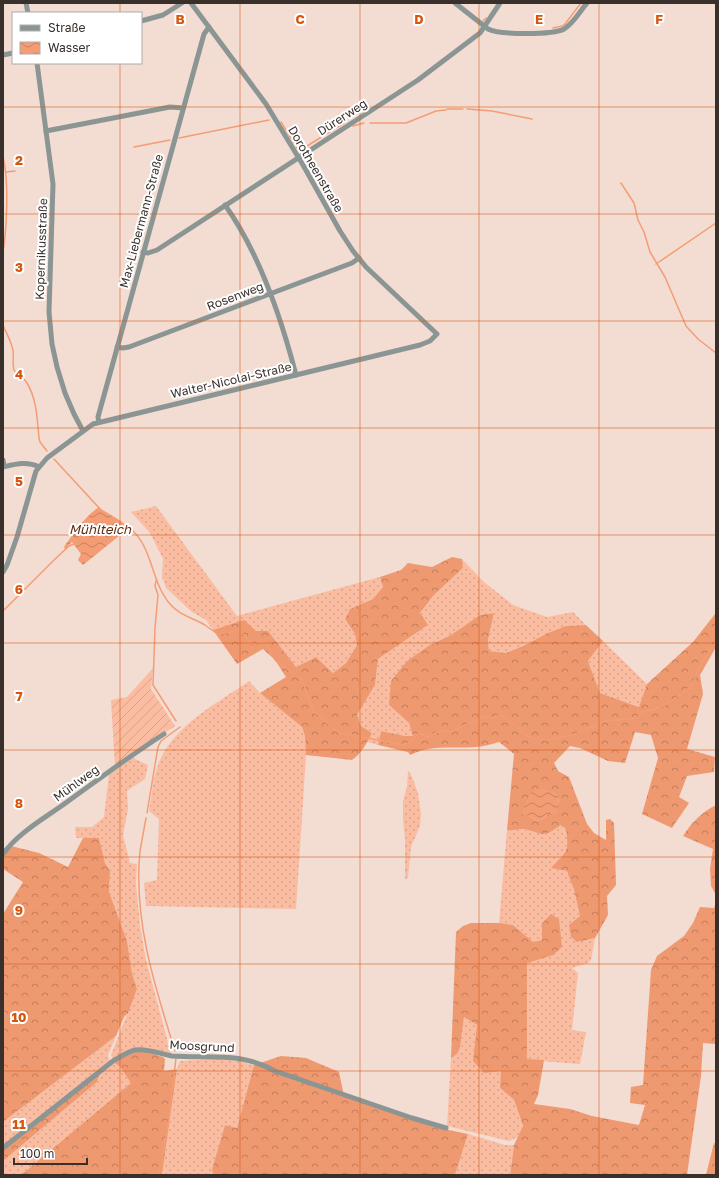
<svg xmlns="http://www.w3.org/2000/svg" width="719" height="1178" viewBox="0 0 719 1178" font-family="'Golos Text',sans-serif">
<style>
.grass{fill:url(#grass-dots)}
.forest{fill:url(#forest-crowns);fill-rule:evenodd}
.garden{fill:url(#garden-furrows)}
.water{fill:url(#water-waves)}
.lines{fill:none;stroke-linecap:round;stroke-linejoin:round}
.stream{stroke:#f49d75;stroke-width:1.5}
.street{stroke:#8b9694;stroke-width:5}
.grid{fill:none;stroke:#d6550f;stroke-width:1;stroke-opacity:0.55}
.labels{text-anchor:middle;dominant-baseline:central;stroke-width:4;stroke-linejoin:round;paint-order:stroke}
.street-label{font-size:12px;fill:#39302c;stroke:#fff}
.water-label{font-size:13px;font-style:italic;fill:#612b0e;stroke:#fff}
.grid-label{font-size:13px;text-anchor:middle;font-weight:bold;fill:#d6550f;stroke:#fff;stroke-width:4;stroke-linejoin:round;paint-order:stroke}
</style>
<defs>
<pattern id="grass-dots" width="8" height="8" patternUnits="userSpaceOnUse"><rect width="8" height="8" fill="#fabda2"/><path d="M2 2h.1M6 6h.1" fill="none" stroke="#d7a38c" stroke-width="1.8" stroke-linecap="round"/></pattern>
<pattern id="forest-crowns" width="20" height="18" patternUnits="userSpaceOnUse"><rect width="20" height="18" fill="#ef9971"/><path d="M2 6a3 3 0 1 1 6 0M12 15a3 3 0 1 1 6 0" fill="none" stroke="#c37d5d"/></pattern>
<pattern id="garden-furrows" width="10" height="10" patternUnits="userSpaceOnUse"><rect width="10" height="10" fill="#fabda2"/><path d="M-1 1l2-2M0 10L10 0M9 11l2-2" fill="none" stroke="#d7a38c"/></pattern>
<pattern id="water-waves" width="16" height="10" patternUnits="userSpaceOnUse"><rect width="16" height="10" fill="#f49d75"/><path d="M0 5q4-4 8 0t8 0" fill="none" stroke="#c78060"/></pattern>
</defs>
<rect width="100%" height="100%" fill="#f3dcd2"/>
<g class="grass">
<path d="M156,506L237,616L380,577L384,587L373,599L350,609L345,619L355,634L357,645L346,663L333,673L316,657L296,667L268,632L222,627L213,630L206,620L192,612L166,588L162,577L163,559L150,533L131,512Z"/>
<path d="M462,559L484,582L513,605L547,617L573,612L586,625L566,626L506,653L489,651L488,640L494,613L480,615L451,635L430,645L389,705L409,723L414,736H405L381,731L378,745L367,742L372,733L361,726L357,715L375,685L378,659L427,626L420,613L434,595L463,568Z"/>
<path d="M603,641L647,684L640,707L600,693L588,661Z"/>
<path d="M249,681L260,693L302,727L305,736L306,755L296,909L146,906L144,883L157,880L159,819L149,811C152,795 153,775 160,760C176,724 219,702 249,681Z"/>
<path d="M133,758L148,765L145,779L127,791L128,809L123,835L130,863L137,864L136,883L140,926L146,960L171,1054L148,1049L113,1059L111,1055L137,989L132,973L127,941L109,892L110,871L105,863L99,838H76L75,827H92L104,817L109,775Z"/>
<path d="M408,771L410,772L418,793L421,814L420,826L411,847L408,878L405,879V838L403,820V801L407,787Z"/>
<path d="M561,825L566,829C569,851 566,852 552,868L568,871L574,890L580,916L577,942L595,938L591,960L588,963L572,968L578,973L572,1030L586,1032L580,1064L527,1060V963L559,919L551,915L542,923V940L532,942L513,925L499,923L507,830C513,831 518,829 523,829C545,833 540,840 561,825Z"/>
<path d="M464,1017L477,1025L502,1071L500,1088L514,1100L523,1127L518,1137L509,1141L447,1126L451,1058L457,1054L460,1048Z"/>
<path d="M116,1036L108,1055L110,1062L3,1147V1122Z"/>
<path d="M208,1058L239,1061L254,1065L237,1128L225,1125L212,1169L213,1175H162L177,1069L180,1061L198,1060Z"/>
<path d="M114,1062L120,1067L131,1083L21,1175H3V1161L97,1082L100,1073Z"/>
<path d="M468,1134L505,1145H514L510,1175H455Z"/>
</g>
<g class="forest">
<path d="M452,557L462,559L463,568L434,595L420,613L428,625L378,659L375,685L357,715L361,726L372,733C367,743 361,754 352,760L306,755L305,736L302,727L260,693L286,677L275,660L263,649L237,664L213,630L244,620L256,631H268L296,667L316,657L333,673L346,663L357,645L355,634L345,619L350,609L373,599L383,587L380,577L401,570L408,563L432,567Z"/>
<path d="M494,613L488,640L489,651L506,653L527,644L548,633L566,626L586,625L603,641L588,661L600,693L639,707L647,684L693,642L715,614L716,616V647L700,675L703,694L687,749L715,757L714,772L687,776L679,797L689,803L672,828L642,814L658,758L651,735L635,732L625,763L608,761L580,748L570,746L554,763L558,771L569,777L587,824L594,833L606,840V820L610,819L614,823L616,885L607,896L608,915L595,938L577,942L571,937L569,925L580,916L574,890L567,871L551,868C567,851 569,852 566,829L561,825C540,840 545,833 523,829C518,829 513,831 507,830L514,754L499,742C491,744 483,747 475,747C451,749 433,744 410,755L408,752L378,745L381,731L405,736H413L409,723L389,705L391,681L407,661L430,645L451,635L480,615ZM559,797L558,804L541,821H538L529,816L522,813Z"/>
<path d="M716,805V895L711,886L710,869L713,849L683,836C691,823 702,812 716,805Z"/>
<path d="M83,838H99L105,863L110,871L109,892L127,941L132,973L137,989L128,1013L124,1017L116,1036L3,1122V914L23,882L3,869V858L11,846L39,853L68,867Z"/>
<path d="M716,902V1044L703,1043L701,1076L687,1175H510L514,1145L523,1126L514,1100L500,1088L501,1071L484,1073L473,1061L477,1025L464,1017L460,1048L457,1054L451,1058L456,932L463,926L471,923H499L513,925L533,942L542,940V923L551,914L559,919L562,947L553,955L527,963V1059L544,1060L538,1095L534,1104L570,1109L592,1116L639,1125L645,1105L630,1103L631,1087L643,1085L651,970L657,956L684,936L693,923L700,907L714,908Z"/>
<path d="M143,1051L163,1057L165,1059L164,1071L177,1069L162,1175H21L131,1083L120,1067L114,1062C123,1057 132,1052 143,1051Z"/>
<path d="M281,1056L306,1058L339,1072L344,1096L434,1127L468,1134L455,1175H213L212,1169L225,1125L237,1128L254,1065Z"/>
<path d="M100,1073L97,1082L3,1161V1150Z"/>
<path d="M714,1143L716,1144V1175H706Z"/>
</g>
<path class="garden" d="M153,668L151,689L175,726L115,767L111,700L127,697Z"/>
<g class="water">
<path d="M99,507L101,509L121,521L129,528L83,565L78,560L81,554L72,542L65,549L64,547C74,533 84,517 99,507Z"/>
<path d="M540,788L556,793L559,797L557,813L555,815L548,814L541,821H538L529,816L522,814C526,802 528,792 540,788Z"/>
</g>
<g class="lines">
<g class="stream">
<path d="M483,21L486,18"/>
<path d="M553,28L562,26L565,24L581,3"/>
<path d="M447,109H463"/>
<path d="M467,109L492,111L532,119"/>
<path d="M281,122L299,151L344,123"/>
<path d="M370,123H406L436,111L446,110"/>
<path d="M353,126L364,123"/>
<path d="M179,138L269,120"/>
<path d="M134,147L170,140"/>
<path d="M3,157C9,181 7,227 3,252"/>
<path d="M6,172L15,171"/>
<path d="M621,183L634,203L638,220L644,232L650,252L665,277L686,326L698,339L716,353"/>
<path d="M656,264L716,223"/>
<path d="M3,325C6,333 12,342 13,351C14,357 12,364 14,370C17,376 24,377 27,383C37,400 37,418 39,438L40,442L47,451"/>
<path d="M54,459L101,510"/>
<path d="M126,530H132C153,549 151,582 170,604C179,615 193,618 205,625C209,628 213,631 218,634L235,631"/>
<path d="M156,581L155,586L158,595L155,628L153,685L176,721"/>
<path d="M3,611L53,561L69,546L74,544"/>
<path d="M239,631L244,635L251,643C256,645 260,641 266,642L275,660L302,680L314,712C324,717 329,728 340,733L404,745L409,743L419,733L427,737L440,731L451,732L456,730L461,727L486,716L491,718L502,715L515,725"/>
<path d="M518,728L527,736L538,739L547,740L576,734L605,721L637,718L641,713L647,710H652L669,703L688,689L692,684L700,666L716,641"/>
<path d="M147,813L158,747L161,741L180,727"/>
<path d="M146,818C144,829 142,840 140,851C133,920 155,987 175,1051"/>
<path d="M159,1175L169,1118L176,1058"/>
</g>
<g class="street">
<path d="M26,3L28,13"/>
<path d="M455,3L488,29C499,35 553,35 564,29C574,23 580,11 587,3"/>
<path d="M141,21L163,15L182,3"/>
<path d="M3,55L13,53"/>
<path d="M37,63L53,184L49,312L52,344L57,367L65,393L74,414L83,431"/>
<path d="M46,131L170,107L183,108"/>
<path d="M225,205C260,254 281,317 296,375"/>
<path d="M143,252L148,253L157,250L418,80L480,33L500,3"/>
<path d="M117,347L123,348L129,347L352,263L359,258"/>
<path d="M99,422L98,417L204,34L209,27"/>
<path d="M3,460L4,466"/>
<path d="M3,467C16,464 27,461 39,467"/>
<path d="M3,572L7,565L17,537L36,471L47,458L93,424L420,345L430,341L437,334L366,267L353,251L340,231L303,165L266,104L191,3"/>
<path d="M3,854C19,832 45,818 67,802C99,779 131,755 164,734"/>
<path d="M3,1148L113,1061C120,1057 127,1052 135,1050C147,1048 160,1054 172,1056C210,1059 239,1051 275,1071L412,1118L446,1128"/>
</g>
</g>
<path class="grid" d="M120,3V13M240,3V1175M360,3V1175M479,3V1175M599,3V1175M120,63V1175M3,107H716M3,214H716M3,321H716M3,428H716M3,535H716M3,643H716M3,750H716M3,857H716M3,964H716M3,1071H716"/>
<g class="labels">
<g class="street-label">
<text transform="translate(342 117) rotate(-33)">Dürerweg</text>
<text transform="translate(316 169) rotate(60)">Dorotheenstraße</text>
<text transform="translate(141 221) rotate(-75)">Max-Liebermann-Straße</text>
<text transform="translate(41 249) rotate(-88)">Kopernikusstraße</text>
<text transform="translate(235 296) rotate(-21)">Rosenweg</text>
<text transform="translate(231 380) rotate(-13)">Walter-Nicolai-Straße</text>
<text transform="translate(76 783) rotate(-36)">Mühlweg</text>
<text transform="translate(202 1046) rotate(3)">Moosgrund</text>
</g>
<g class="water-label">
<text x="100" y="529">Mühlteich</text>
</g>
</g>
<g class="grid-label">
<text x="180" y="24">B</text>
<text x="300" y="24">C</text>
<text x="419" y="24">D</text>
<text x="539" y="24">E</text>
<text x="659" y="24">F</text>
<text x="19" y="165">2</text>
<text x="19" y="272">3</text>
<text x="19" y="379">4</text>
<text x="19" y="486">5</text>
<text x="19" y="594">6</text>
<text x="19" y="701">7</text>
<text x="19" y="808">8</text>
<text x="19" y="915">9</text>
<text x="19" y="1022">10</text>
<text x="19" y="1129">11</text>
</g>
<rect width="719" height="1178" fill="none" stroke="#39302c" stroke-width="8"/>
<rect x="12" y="12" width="130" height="52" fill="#ffffff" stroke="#b0acab"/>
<rect x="20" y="25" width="20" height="6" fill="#8b9694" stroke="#b0acab"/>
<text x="48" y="32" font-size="12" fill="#39302c">Straße</text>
<rect x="20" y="42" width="20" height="12" fill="url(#water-waves)" stroke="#b0acab"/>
<text x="48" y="52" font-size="12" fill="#39302c">Wasser</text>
<path d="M14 1158v6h73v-6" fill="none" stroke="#39302c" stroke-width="2"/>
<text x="20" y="1158" font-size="12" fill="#39302c" stroke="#ffffff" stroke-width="3" paint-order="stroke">100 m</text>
</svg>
